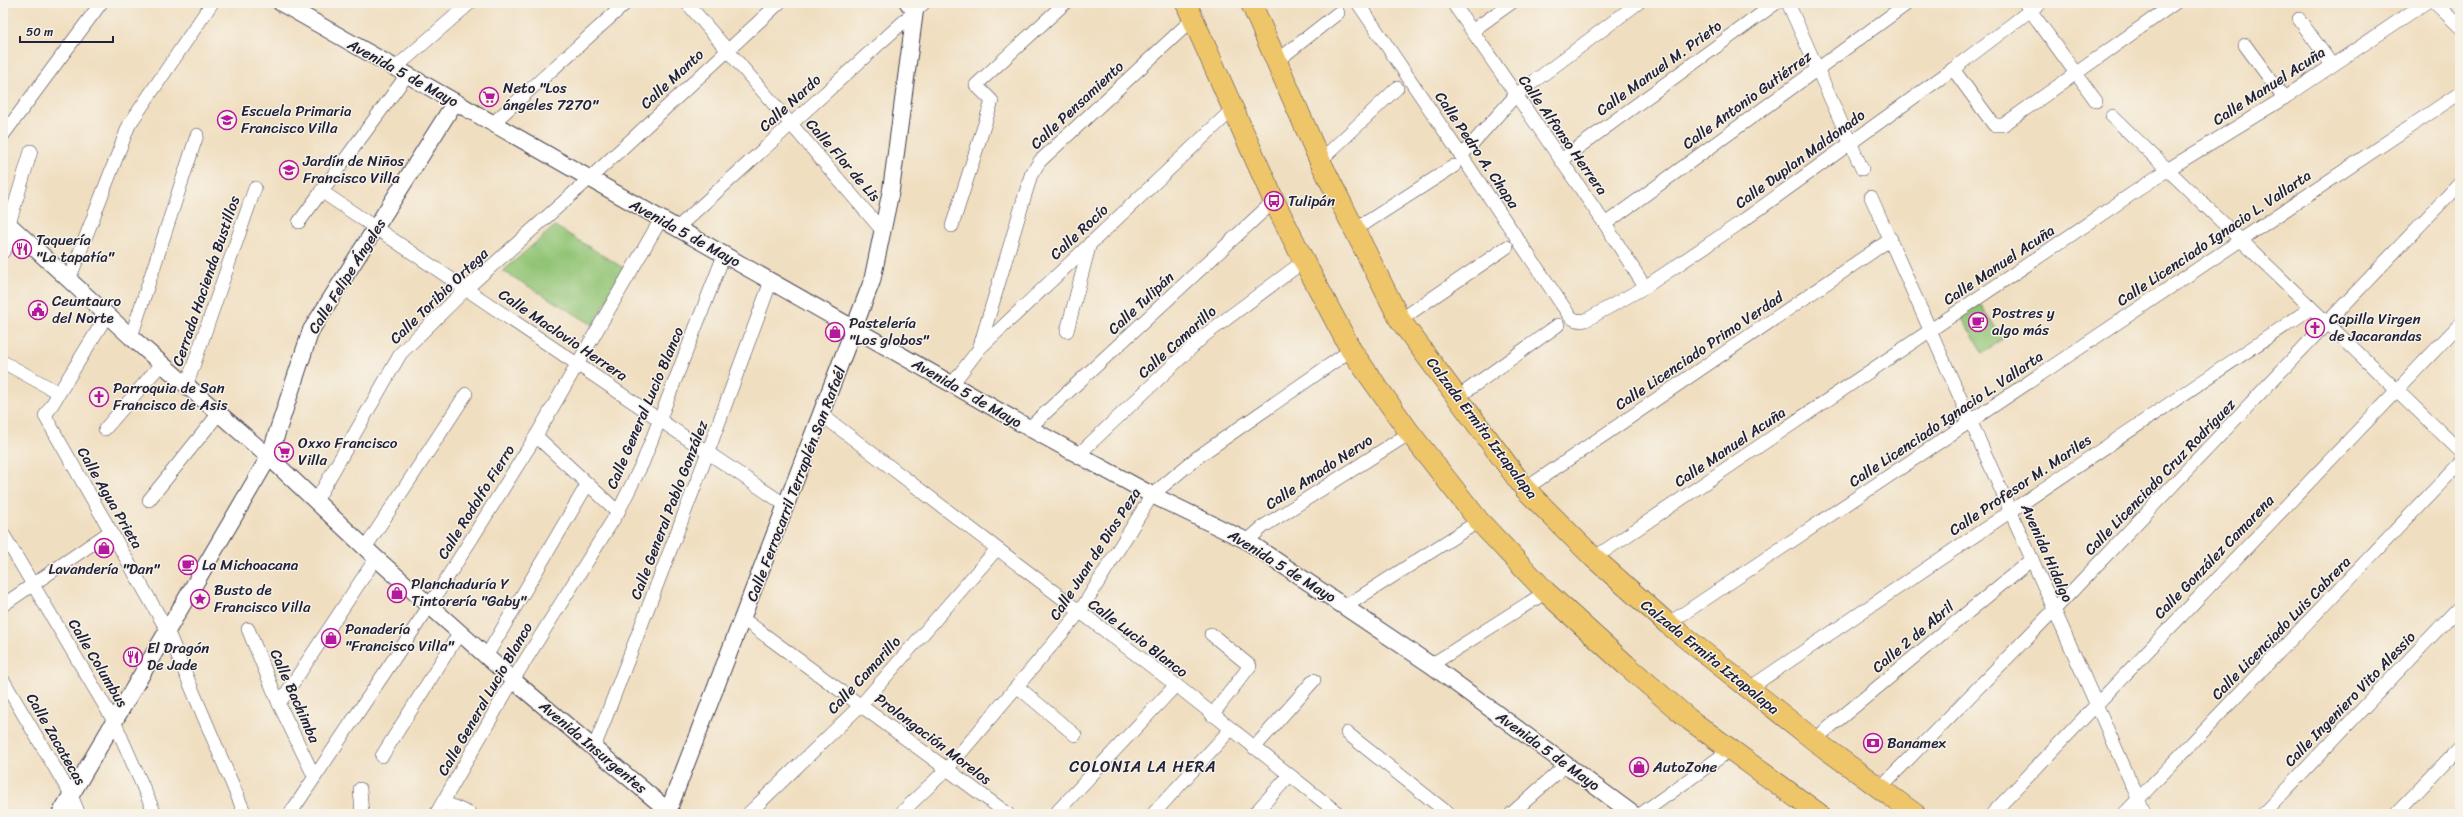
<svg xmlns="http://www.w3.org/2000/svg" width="2463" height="817" viewBox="0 0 2463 817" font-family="Sriracha,sans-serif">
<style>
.green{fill:#91c475;stroke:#5a7358}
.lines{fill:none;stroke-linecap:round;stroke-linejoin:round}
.minor-casing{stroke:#413e4f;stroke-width:14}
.tertiary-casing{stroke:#413e4f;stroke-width:18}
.primary-casing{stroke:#413e4f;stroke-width:22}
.minor{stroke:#fff;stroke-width:13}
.tertiary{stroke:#fff;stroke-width:16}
.primary{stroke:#eec569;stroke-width:21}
.labels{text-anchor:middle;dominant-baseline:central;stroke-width:3;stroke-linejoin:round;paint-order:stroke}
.street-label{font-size:15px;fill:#22223b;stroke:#f7f3e8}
.poi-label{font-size:15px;fill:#22223b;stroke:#f7f3e8;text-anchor:start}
.neighbourhood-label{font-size:16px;letter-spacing:1px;fill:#22223b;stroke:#f7f3e8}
</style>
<rect width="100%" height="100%" fill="#f7f3e8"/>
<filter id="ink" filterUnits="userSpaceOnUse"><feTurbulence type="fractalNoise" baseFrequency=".025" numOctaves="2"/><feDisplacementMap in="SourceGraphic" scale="8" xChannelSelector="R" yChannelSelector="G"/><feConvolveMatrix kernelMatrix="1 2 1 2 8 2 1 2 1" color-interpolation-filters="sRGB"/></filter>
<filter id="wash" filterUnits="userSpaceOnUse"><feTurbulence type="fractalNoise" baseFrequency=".012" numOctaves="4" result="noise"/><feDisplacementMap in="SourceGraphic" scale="16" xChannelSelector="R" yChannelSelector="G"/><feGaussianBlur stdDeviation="0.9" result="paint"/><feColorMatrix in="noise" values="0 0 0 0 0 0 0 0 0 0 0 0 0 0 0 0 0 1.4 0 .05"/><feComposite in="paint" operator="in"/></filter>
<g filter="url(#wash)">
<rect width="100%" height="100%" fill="#f0dec0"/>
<g class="green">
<path d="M555,226L625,269L593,325L503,271Z"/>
<path d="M1981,305L2003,339L1983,353L1961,317Z"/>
<path d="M201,589L208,603L199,609L195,599Z"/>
</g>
</g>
<g filter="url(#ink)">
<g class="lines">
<defs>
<g id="minor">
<path d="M687,3L881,229"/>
<path d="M1358,3L1569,315C1574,321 1579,321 1586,320L1645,287L1737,225L1953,69L2040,3"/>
<path d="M1453,3L1605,224L1645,287"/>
<path d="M1788,3L1862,169"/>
<path d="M2025,3L2096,101"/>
<path d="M2435,3L2460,27"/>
<path d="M2299,19L2332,65"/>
<path d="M1472,31L1511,3"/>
<path d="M2245,45L2284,98"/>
<path d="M1277,61L1338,13"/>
<path d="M394,69L470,3"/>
<path d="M1953,69L1994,125H2003L2175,3"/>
<path d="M2112,116L2460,451"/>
<path d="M492,124L626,3"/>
<path d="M3,135L101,3"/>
<path d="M1462,155L1516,95L1638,3"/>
<path d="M1561,160L1776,3"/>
<path d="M1320,161L1397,88"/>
<path d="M321,191L787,506"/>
<path d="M1871,197L2145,814"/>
<path d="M299,222L407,75"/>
<path d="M9,224L31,151"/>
<path d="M1605,224L1908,3"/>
<path d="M952,226L992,101L976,85L1065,3"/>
<path d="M677,228L924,3"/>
<path d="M1353,231L1454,166"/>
<path d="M3,252L16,231"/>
<path d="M69,280L129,125L212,3"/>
<path d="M107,315L45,416L167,630L245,814"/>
<path d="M1400,320L1507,247"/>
<path d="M1067,331L1090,243"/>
<path d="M131,337L197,135"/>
<path d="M979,349L1031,175L1040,161L1193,19"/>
<path d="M3,362L59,393"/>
<path d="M953,383L979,349L1233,109"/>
<path d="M187,384L255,188"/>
<path d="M1458,397L1558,325"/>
<path d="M822,415L1176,685L1339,814"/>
<path d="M1029,428L1274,201"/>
<path d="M105,429L162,363"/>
<path d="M536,436L618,512"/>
<path d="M1078,455L1205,335L1304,261"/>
<path d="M1525,489L1891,239"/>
<path d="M149,500L220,412"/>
<path d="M316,501L401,353L466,289L589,179L779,3"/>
<path d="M3,534L115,723L155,814"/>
<path d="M1247,541L1264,526L1410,433"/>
<path d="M365,548L466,394"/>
<path d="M1594,558L2167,170L2284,98L2425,3"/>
<path d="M3,605L111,531"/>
<path d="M1346,606L1479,521"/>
<path d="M743,619L1008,814"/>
<path d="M1668,624L2460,93"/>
<path d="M248,629L279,704L314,776"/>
<path d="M1211,634L1250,666L1212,715"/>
<path d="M487,655L587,485"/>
<path d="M1431,665L1546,592"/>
<path d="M3,680L71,795L79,814"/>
<path d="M1018,687L1075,735"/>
<path d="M1748,689L2311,308"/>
<path d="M279,704L376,558"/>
<path d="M1347,733L1449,814"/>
<path d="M1814,740L2032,559"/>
<path d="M594,748L708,452L771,281"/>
<path d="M1254,748L1314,680"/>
<path d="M382,756L460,632"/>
<path d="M360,789L362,814"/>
<path d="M1879,789L2055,609L2460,183"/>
<path d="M443,802L470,814"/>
<path d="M290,814L430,605L536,436L661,219"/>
<path d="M436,814L513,680L618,512L643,462L724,255"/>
<path d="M748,814L861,705L996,550"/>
<path d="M900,814L947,769L1079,613L1152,495L1199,456L1351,350"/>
<path d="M1055,814L1176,685"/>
<path d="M1153,814L1230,730"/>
<path d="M1254,814L1289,776"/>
<path d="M1511,814L1567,764"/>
<path d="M1641,814L1730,750"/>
<path d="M1992,814L2460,324"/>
<path d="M2124,814L2460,463"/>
<path d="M2263,814L2460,606"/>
<path d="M2396,814L2460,747"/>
</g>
<g id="tertiary">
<path d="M281,3L1029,428L1152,495L1247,541L1431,665L1633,814"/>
<path d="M3,219L131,337L269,457L376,558L513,680L672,814"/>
<path d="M60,814L269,457L311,330L455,102"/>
<path d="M667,814L872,281L891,190L915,11L908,3"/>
</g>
<g id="primary">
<path d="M1186,3L1274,201L1304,261L1351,350L1410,433L1479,521L1546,592L1626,665L1690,720L1819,814"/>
<path d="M1251,3L1320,161L1400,320L1525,489L1594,558L1668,624L1814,740L1915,814"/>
</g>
</defs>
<use href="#minor" class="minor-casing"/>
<use href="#tertiary" class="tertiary-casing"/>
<use href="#primary" class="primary-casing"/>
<use href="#minor" class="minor"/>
<use href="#tertiary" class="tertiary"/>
<use href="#primary" class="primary"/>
</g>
</g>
<defs>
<symbol id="supermarket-ring" viewBox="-11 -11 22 22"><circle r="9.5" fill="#f7f3e8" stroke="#b5179e" stroke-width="1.5"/><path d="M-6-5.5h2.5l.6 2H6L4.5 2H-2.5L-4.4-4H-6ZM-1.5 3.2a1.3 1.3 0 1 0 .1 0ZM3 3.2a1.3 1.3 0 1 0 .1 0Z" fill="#b5179e"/></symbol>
<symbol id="school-ring" viewBox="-11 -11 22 22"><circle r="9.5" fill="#f7f3e8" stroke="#b5179e" stroke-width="1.5"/><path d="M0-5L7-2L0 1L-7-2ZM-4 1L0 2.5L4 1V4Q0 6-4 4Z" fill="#b5179e"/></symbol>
<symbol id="bus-ring" viewBox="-11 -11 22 22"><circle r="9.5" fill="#f7f3e8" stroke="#b5179e" stroke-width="1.5"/><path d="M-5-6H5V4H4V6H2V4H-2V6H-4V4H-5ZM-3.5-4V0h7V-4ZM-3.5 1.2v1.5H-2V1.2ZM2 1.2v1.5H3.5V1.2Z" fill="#b5179e"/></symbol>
<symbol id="restaurant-ring" viewBox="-11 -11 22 22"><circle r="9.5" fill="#f7f3e8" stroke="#b5179e" stroke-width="1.5"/><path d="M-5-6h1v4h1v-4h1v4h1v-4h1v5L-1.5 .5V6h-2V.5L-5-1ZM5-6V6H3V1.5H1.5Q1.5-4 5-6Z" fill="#b5179e"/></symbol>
<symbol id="civic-ring" viewBox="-11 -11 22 22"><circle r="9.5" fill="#f7f3e8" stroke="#b5179e" stroke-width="1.5"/><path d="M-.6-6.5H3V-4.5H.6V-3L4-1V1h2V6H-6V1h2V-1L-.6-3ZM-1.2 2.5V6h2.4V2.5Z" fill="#b5179e"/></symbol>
<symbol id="cafe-ring" viewBox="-11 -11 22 22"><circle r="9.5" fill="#f7f3e8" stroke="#b5179e" stroke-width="1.5"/><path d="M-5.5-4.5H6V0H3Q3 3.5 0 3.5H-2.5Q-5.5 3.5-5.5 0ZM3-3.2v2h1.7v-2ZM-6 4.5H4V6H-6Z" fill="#b5179e"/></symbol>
<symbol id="church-ring" viewBox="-11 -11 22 22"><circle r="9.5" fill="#f7f3e8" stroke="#b5179e" stroke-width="1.5"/><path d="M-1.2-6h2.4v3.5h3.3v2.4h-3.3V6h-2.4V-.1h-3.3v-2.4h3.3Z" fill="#b5179e"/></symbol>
<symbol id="shop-ring" viewBox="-11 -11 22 22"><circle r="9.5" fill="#f7f3e8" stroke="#b5179e" stroke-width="1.5"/><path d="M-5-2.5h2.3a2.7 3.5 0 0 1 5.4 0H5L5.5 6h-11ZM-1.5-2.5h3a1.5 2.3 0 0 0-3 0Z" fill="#b5179e"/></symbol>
<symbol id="sight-ring" viewBox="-11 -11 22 22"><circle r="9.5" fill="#f7f3e8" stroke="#b5179e" stroke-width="1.5"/><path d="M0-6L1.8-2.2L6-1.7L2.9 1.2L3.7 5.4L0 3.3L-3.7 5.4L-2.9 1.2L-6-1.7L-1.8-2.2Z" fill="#b5179e"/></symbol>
<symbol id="bank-ring" viewBox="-11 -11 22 22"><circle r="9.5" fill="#f7f3e8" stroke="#b5179e" stroke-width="1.5"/><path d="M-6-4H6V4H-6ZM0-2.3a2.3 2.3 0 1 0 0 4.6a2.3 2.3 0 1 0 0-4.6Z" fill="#b5179e"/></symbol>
</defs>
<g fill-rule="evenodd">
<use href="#supermarket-ring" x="478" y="86" width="22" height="22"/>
<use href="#school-ring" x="216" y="109" width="22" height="22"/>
<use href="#school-ring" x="278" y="159" width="22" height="22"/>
<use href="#bus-ring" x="1263" y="190" width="22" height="22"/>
<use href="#restaurant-ring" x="11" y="238" width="22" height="22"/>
<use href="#civic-ring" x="27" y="299" width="22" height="22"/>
<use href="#cafe-ring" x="1967" y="311" width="22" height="22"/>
<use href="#church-ring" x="2304" y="317" width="22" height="22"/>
<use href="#shop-ring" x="824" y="321" width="22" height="22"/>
<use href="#church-ring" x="88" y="386" width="22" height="22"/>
<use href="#supermarket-ring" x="273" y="441" width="22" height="22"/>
<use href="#shop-ring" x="93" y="537" width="22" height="22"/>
<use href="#cafe-ring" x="177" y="554" width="22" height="22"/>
<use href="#shop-ring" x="386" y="582" width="22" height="22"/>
<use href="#sight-ring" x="189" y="588" width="22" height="22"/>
<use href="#shop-ring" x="320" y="627" width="22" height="22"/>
<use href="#restaurant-ring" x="122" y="646" width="22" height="22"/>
<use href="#bank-ring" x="1862" y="732" width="22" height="22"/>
<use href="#shop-ring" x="1628" y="756" width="22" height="22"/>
</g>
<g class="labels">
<g class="street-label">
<text transform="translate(1659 68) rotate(-36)">Calle Manuel M. Prieto</text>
<text transform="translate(403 73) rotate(29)">Avenida 5 de Mayo</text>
<text transform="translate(672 79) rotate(-43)">Calle Manto</text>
<text transform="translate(2269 86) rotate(-33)">Calle Manuel Acuña</text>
<text transform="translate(1747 100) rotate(-36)">Calle Antonio Gutiérrez</text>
<text transform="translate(790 103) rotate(-42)">Calle Nardo</text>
<text transform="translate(1077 105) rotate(-43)">Calle Pensamiento</text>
<text transform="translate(1563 135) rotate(55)">Calle Alfonso Herrera</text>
<text transform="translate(1477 150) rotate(56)">Calle Pedro A. Chapa</text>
<text transform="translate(1800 159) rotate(-36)">Calle Duplan Maldonado</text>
<text transform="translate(843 160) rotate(49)">Calle Flor de Lis</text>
<text transform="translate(1079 232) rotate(-43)">Calle Rocío</text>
<text transform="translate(685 233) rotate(29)">Avenida 5 de Mayo</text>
<text transform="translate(2214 238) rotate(-34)">Calle Licenciado Ignacio L. Vallarta</text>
<text transform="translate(1999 265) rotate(-34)">Calle Manuel Acuña</text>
<text transform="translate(347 276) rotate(-58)">Calle Felipe Ángeles</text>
<text transform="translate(206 281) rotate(-71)">Cerrada Hacienda Bustillos</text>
<text transform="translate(439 296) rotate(-44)">Calle Toribio Ortega</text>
<text transform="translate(1141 303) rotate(-43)">Calle Tulipán</text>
<text transform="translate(563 335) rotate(34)">Calle Maclovio Herrera</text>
<text transform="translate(1177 342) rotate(-42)">Calle Camarillo</text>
<text transform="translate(1699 351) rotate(-34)">Calle Licenciado Primo Verdad</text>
<text transform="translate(967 393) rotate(30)">Avenida 5 de Mayo</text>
<text transform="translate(645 408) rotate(-67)">Calle General Lucio Blanco</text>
<text transform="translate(1946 419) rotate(-34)">Calle Licenciado Ignacio L. Vallarta</text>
<text transform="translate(1482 428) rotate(53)">Calzada Ermita Iztapalapa</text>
<text transform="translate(1730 447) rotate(-34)">Calle Manuel Acuña</text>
<text transform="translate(1319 472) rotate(-33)">Calle Amado Nervo</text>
<text transform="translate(2160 477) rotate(-46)">Calle Licenciado Cruz Rodríguez</text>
<text transform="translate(796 484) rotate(-69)">Calle Ferrocarril Terraplén San Rafaél</text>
<text transform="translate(2020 485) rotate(-34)">Calle Profesor M. Mariles</text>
<text transform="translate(110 498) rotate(60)">Calle Agua Prieta</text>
<text transform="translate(476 502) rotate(-58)">Calle Rodolfo Fierro</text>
<text transform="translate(669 510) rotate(-69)">Calle General Pablo González</text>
<text transform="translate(2047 553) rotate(66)">Avenida Hidalgo</text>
<text transform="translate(1095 554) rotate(-57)">Calle Juan de Dios Peza</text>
<text transform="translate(2214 557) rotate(-46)">Calle González Camarena</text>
<text transform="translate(1282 566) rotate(32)">Avenida 5 de Mayo</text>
<text transform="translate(2281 628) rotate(-46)">Calle Licenciado Luis Cabrera</text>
<text transform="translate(1913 637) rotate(-40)">Calle 2 de Abril</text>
<text transform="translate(1138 638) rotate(37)">Calle Lucio Blanco</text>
<text transform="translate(1710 657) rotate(39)">Calzada Ermita Iztapalapa</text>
<text transform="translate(98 663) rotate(59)">Calle Columbus</text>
<text transform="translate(864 675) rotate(-47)">Calle Camarillo</text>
<text transform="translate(295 696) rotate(66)">Calle Bachimba</text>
<text transform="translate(485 699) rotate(-60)">Calle General Lucio Blanco</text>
<text transform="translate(2350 699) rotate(-46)">Calle Ingeniero Vito Alessio</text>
<text transform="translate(56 739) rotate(60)">Calle Zacatecas</text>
<text transform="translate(933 739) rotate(37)">Prolongación Morelos</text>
<text transform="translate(593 747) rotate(40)">Avenida Insurgentes</text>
<text transform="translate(1548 751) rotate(36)">Avenida 5 de Mayo</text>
</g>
<g class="poi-label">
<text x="503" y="88">Neto "Los<tspan x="503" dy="17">ángeles 7270"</tspan></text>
<text x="241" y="111">Escuela Primaria<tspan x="241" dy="17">Francisco Villa</tspan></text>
<text x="303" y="161">Jardín de Niños<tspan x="303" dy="17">Francisco Villa</tspan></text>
<text x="1288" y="201">Tulipán</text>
<text x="36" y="240">Taquería<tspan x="36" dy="17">"La tapatía"</tspan></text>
<text x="52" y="301">Ceuntauro<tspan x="52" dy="17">del Norte</tspan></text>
<text x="1992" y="313">Postres y<tspan x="1992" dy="17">algo más</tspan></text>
<text x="2329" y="319">Capilla Virgen<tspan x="2329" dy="17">de Jacarandas</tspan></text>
<text x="849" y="323">Pastelería<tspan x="849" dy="17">"Los globos"</tspan></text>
<text x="113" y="388">Parroquia de San<tspan x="113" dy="17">Francisco de Asis</tspan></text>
<text x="298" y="443">Oxxo Francisco<tspan x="298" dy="17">Villa</tspan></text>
<text x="202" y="565">La Michoacana</text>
<text x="104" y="569" text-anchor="middle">Lavandería "Dan"</text>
<text x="411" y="584">Planchaduría Y<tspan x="411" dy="17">Tintorería "Gaby"</tspan></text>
<text x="214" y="590">Busto de<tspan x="214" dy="17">Francisco Villa</tspan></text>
<text x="345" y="629">Panadería<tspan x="345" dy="17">"Francisco Villa"</tspan></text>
<text x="147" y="648">El Dragón<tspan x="147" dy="17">De Jade</tspan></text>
<text x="1887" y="743">Banamex</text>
<text x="1653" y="767">AutoZone</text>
</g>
<g class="neighbourhood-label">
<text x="1143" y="766">COLONIA LA HERA</text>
</g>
</g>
<rect width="2463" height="817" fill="none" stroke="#f7f3e8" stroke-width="16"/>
<path d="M20 36v6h93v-6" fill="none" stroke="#22223b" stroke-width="2"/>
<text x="26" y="36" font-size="12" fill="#22223b" stroke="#f7f3e8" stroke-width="3" paint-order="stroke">50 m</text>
</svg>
